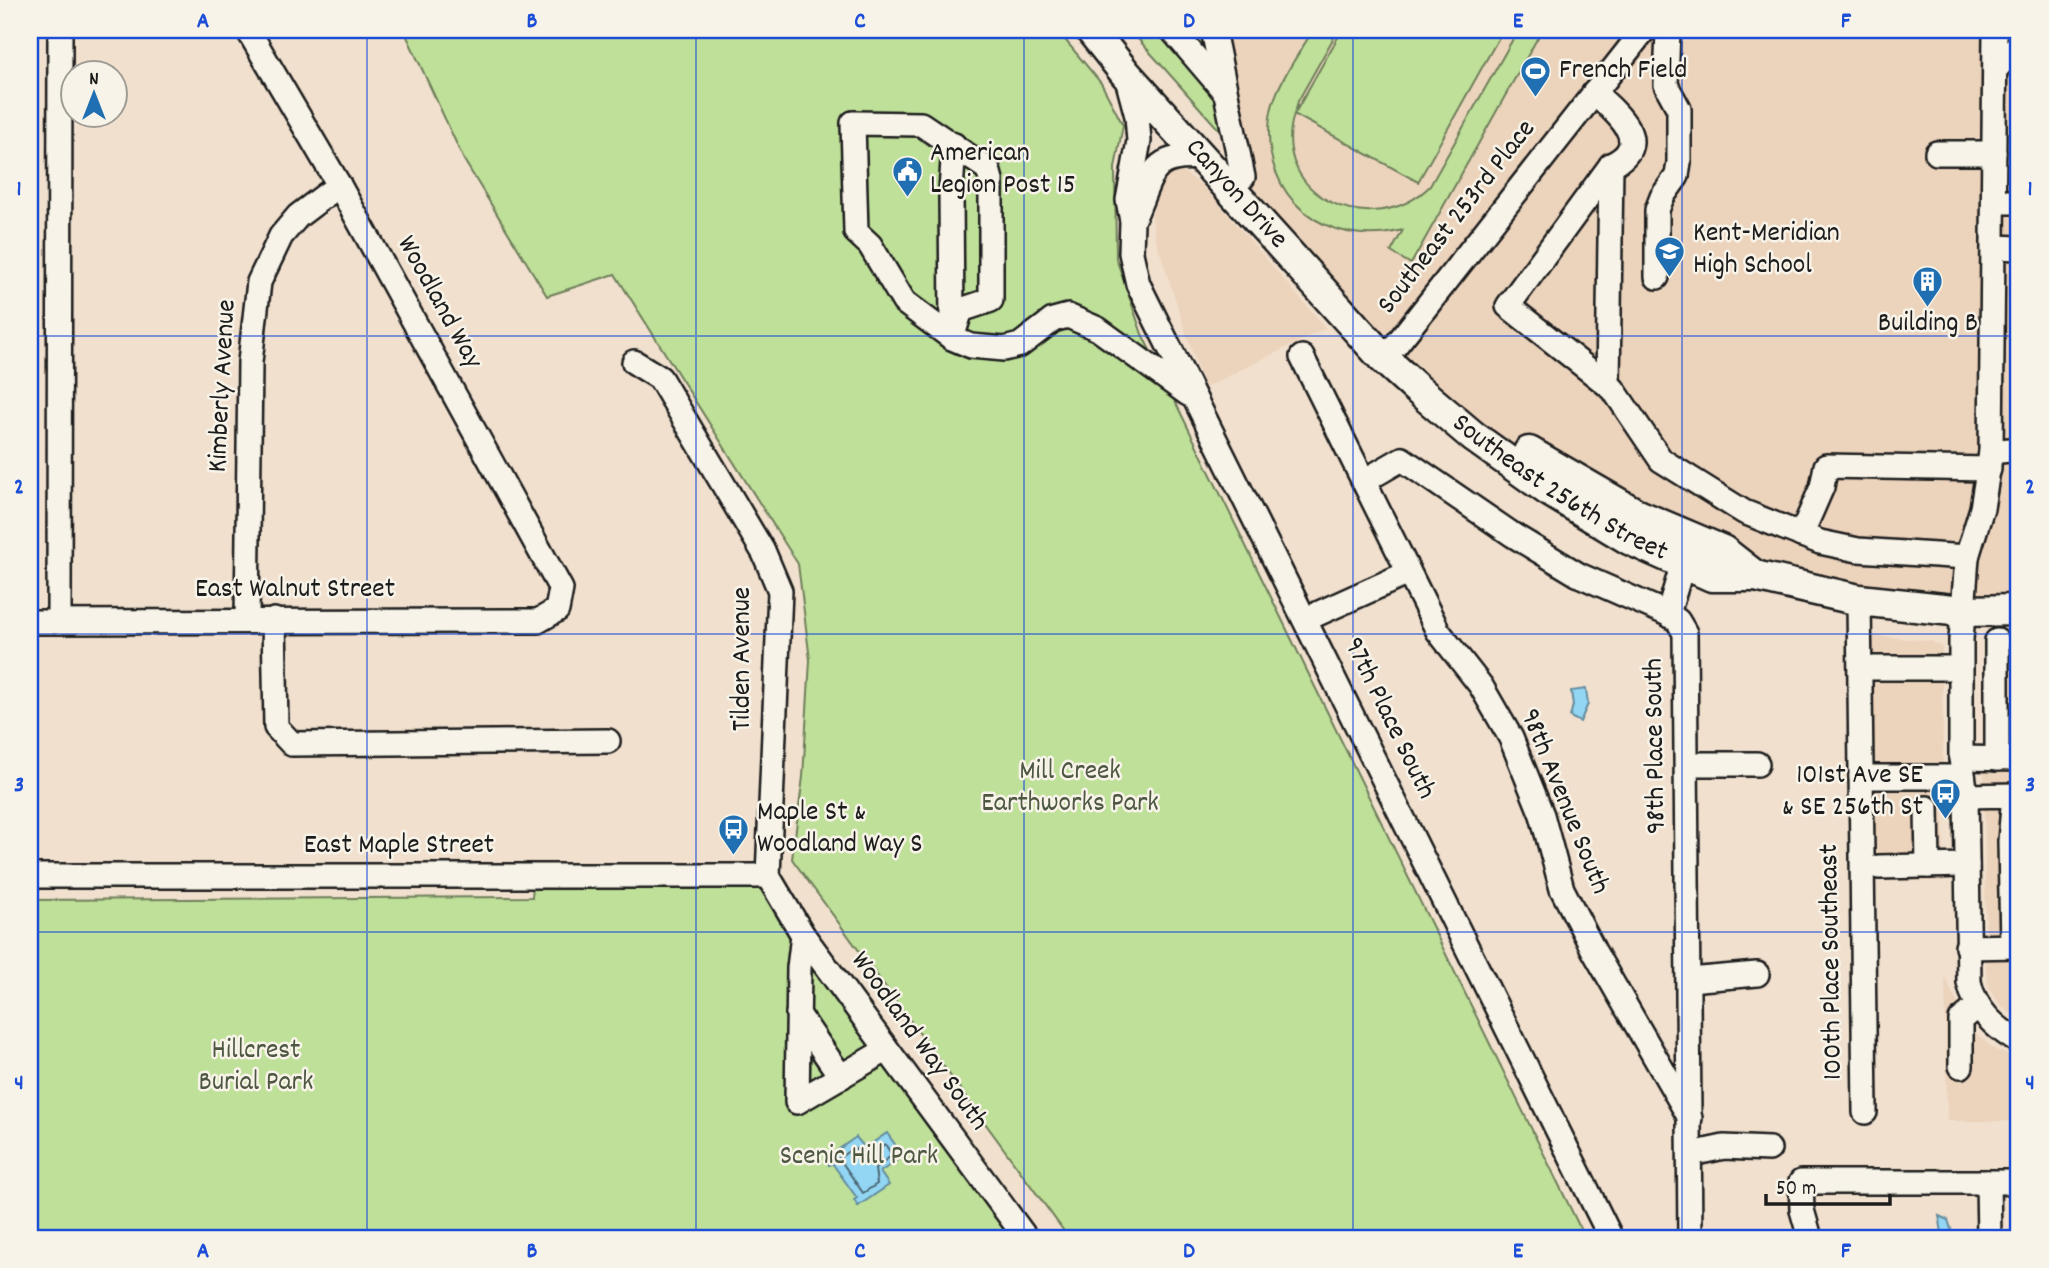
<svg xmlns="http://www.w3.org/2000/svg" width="2049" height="1268" viewBox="0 0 2049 1268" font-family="Dekko,sans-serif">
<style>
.built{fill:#ecd3bc}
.green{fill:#bfe099;stroke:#6e7e5a;stroke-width:2}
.water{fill:#92d6f4;stroke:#638c9e;stroke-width:2}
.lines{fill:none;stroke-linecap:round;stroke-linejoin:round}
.shore{stroke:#4b6672;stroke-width:2}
.minor-casing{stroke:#1c1c1c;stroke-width:28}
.major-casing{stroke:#1c1c1c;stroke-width:35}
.minor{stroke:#f7f3e8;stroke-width:23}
.major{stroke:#f7f3e8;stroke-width:30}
.grid{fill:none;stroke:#1d4ed8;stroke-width:2;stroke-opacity:0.55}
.labels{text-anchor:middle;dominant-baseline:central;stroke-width:5;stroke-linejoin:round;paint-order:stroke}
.poi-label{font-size:28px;fill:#1c1c1c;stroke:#f7f3e8;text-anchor:start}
.street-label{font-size:28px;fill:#1c1c1c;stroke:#f7f3e8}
.park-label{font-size:28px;fill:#4d5742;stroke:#f7f3e8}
.neatline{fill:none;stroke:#1d4ed8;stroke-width:2.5}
.grid-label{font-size:23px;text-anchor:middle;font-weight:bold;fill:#1d4ed8}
</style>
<rect width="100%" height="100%" fill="#f1e0ce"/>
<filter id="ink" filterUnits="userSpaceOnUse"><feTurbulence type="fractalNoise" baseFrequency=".0143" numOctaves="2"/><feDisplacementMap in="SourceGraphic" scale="14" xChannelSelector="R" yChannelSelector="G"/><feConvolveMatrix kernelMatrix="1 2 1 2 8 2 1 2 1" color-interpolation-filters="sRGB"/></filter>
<g filter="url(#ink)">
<g class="built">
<path d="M1215,30H2019V611L1859,600L1556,485L1390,353L1250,203Z"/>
<path d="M1173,173H1185L1203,186L1326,328L1204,388L1155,237L1152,216L1157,192L1162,180Z"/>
<path d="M1866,635L1931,641L1942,647L1944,881H1869Z"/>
<path d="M2019,637V1020L2001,1006L1989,988L1986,970L1983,657L1986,643L1993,638Z"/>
<path d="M1945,977L1968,1026L1994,1049L2019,1060V1121H1947Z"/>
</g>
<g class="green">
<path d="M404,30H1057L1101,83L1123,125L1115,168L1116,258L1142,334L1585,1238H1069L792,859L803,777L810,660L798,564L615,274L547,296L464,160Z"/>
<path d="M1130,30H1215L1239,152Z"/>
<path d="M1313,30H1338L1298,101L1295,113L1342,30H1503L1418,182L1294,114C1269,196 1372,243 1430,186L1518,30H1542L1411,264L1391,252L1403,230C1326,250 1260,198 1270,117C1274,86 1298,56 1313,30Z"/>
<path d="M534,876H768L1015,1238H30V900L532,897Z"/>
</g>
<g class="water">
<path d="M1586,689L1588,704L1580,722L1570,717L1573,705L1571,691Z"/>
<path d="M887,1133L903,1156L880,1172L889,1185L858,1206L854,1200L857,1198L832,1163L829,1165L825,1159L856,1137L865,1148Z"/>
<path d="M1939,1216L1948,1220L1954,1238H1943Z"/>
</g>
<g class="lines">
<path class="shore" d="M885,1144L892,1155L875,1169L877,1184L863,1193L839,1158L853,1148L867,1155Z"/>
<defs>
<g id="minor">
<path d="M1172,30L1224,91"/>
<path d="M1213,30L1243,177"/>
<path d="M1995,30L1991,452L1982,508L1967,557L1961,640V758L1966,796L1969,982C1975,1010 1995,1028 2019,1042"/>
<path d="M1995,70L2019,44"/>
<path d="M1126,75L1137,116L1139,141L1128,200L1132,221L1131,253L1138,284L1611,1238"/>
<path d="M1594,93C1616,112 1655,144 1611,165L1508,306L1613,389L1661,460L1744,512L1820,542L1858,550L1967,557"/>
<path d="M1937,153H1994"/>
<path d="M1994,202H2019"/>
<path d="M1135,215C1153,173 1151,154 1203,158"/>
<path d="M1994,247L2019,248"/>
<path d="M1657,277V210L1662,197L1677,176L1679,162V109L1666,85L1668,30"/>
<path d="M952,328L951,191L954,145"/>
<path d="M952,338L961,310L991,300V180L988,169L921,124L853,123L856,232L870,245L904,302L952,338L971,346L1004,349L1020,345L1053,320L1068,316L1098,329L1188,394"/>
<path d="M1396,345L1644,30"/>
<path d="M1302,357L1438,631L1481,686L1511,738L1542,815L1562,889L1594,951L1690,1118"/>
<path d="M634,362L660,378L764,553L780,591L768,876"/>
<path d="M1608,385L1611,165"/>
<path d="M1991,452L2019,449"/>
<path d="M1364,481L1402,459L1513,535L1579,575L1668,614L1678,621L1685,633L1690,1238"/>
<path d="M1801,535L1822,487L1826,466L1989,469"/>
<path d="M1859,600L1865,1112"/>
<path d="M1668,614L1683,563"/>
<path d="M1306,619L1408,573"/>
<path d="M247,620L250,362L259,282L281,236L298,216L339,185"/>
<path d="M274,620L276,727L292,744L608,741"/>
<path d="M30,622L538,621L557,610L561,589L339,185L248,30"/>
<path d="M59,622L60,30"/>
<path d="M1997,641V759"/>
<path d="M1874,668H1960"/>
<path d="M1961,758L2019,759"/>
<path d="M1687,764H1757"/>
<path d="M1861,777H1963"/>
<path d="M1966,796L2014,795L2010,841L2012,946"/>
<path d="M1927,808L1928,866"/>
<path d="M1879,867L1967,865"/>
<path d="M30,876H768"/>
<path d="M768,876L803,935L1026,1238"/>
<path d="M803,935L799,968L797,1102L886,1050"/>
<path d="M1967,947L2019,946"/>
<path d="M1689,980L1757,974"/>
<path d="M798,1014L841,1077"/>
<path d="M1961,1066V1020L1978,1006"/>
<path d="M1691,1154L1724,1147L1769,1149"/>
<path d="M1988,1182L1989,1238"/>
<path d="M1810,1238L1802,1210L1801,1182H2019"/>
</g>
<g id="major">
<path id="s1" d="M1091,30L1126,74L1383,358L1416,388L1474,437L1548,490L1629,539L1712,576H1755L1859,600L1962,611L2019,610"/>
<path d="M1529,452L1638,515L1723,551L1755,576"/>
</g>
</defs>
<use href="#minor" class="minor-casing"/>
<use href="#major" class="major-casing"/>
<use href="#minor" class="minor"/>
<use href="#major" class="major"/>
</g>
</g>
<path class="grid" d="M367,30V1238M696,30V1238M1024,30V1238M1353,30V1238M1682,30V1238M30,336H2019M30,634H2019M30,932H2019"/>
<defs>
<symbol id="stadium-pin" viewBox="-11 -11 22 30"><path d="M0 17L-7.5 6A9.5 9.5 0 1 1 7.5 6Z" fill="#1f6fb2" stroke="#f7f3e8"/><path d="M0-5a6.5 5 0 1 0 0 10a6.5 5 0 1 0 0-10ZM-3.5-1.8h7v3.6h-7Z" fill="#fff"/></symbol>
<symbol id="civic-pin" viewBox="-11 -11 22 30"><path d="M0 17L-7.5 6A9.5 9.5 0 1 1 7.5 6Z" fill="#1f6fb2" stroke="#f7f3e8"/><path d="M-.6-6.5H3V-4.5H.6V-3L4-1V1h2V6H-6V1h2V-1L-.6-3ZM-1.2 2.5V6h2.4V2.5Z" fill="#fff"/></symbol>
<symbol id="school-pin" viewBox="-11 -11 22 30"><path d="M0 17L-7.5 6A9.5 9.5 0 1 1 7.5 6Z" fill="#1f6fb2" stroke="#f7f3e8"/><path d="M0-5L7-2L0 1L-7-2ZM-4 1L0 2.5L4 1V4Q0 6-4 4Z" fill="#fff"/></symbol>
<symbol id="building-pin" viewBox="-11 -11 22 30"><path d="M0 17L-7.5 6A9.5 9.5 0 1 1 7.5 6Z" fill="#1f6fb2" stroke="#f7f3e8"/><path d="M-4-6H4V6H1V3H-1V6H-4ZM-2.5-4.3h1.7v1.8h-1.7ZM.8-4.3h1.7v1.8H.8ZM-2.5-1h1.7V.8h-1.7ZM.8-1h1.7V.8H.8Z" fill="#fff"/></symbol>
<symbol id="bus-pin" viewBox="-11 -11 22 30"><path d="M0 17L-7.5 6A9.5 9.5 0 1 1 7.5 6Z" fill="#1f6fb2" stroke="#f7f3e8"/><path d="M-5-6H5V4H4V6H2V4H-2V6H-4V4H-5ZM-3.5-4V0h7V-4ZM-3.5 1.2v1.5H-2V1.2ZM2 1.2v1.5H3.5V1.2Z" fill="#fff"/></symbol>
</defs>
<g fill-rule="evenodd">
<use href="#stadium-pin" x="1518" y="54" width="35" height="47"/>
<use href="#civic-pin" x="890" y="154" width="35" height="47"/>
<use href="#school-pin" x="1652" y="234" width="35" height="47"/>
<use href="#building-pin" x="1910" y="264" width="35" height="47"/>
<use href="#bus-pin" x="1928" y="776" width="35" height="47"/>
<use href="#bus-pin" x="716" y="812" width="35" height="47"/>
</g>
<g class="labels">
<g class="poi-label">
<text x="1559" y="72">French Field</text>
<text x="930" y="155">American<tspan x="930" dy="32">Legion Post 15</tspan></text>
<text x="1693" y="235">Kent-Meridian<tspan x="1693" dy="32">High School</tspan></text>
<text x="1928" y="325" text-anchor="middle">Building B</text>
<text x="1923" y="777" text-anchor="end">101st Ave SE<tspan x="1923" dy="32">&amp; SE 256th St</tspan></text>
<text x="757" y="814">Maple St &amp;<tspan x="757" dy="32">Woodland Way S</tspan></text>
</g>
<g class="street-label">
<text stroke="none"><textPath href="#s1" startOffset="219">Canyon Drive</textPath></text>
<text transform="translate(1458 218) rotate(-52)">Southeast 253rd Place</text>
<text transform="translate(438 303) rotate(61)">Woodland Way</text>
<text transform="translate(224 386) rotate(-87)">Kimberly Avenue</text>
<text stroke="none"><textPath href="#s1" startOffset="660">Southeast 256th Street</textPath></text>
<text x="295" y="591">East Walnut Street</text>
<text transform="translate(744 659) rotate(-90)">Tilden Avenue</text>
<text transform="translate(1388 719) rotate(64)">97th Place South</text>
<text transform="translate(1657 746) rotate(-91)">98th Place South</text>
<text transform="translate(1563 802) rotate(68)">98th Avenue South</text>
<text x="399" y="847">East Maple Street</text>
<text transform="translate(1833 962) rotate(-91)">100th Place Southeast</text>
<text transform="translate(918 1042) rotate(54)">Woodland Way South</text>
</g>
<g class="park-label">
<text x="1070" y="773">Mill Creek<tspan x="1070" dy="32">Earthworks Park</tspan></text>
<text x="256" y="1052">Hillcrest<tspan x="256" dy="32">Burial Park</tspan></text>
<text x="859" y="1158">Scenic Hill Park</text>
</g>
</g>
<rect width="2049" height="1268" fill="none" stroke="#f7f3e8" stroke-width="77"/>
<g transform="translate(94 94)"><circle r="33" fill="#f7f3e8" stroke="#9f9d96" stroke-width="2"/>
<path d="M0-5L12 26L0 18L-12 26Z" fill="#1f6fb2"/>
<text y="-10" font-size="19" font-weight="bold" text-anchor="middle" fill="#1c1c1c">N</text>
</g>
<path d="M1766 1194v10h124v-10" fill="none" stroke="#1c1c1c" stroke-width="3.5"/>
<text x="1776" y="1194" font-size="21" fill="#1c1c1c" stroke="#f7f3e8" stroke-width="5" paint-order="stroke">50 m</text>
<rect x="38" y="38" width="1972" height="1192" class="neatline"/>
<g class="grid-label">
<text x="203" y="27">A</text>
<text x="532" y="27">B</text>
<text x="860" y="27">C</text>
<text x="1189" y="27">D</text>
<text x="1518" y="27">E</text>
<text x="1846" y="27">F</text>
<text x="19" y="195">1</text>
<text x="2030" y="195">1</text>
<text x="19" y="493">2</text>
<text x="2030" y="493">2</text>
<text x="19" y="791">3</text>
<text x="2030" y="791">3</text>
<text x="19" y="1089">4</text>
<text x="2030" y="1089">4</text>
<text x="203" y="1257">A</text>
<text x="532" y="1257">B</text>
<text x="860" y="1257">C</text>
<text x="1189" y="1257">D</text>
<text x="1518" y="1257">E</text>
<text x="1846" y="1257">F</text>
</g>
</svg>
